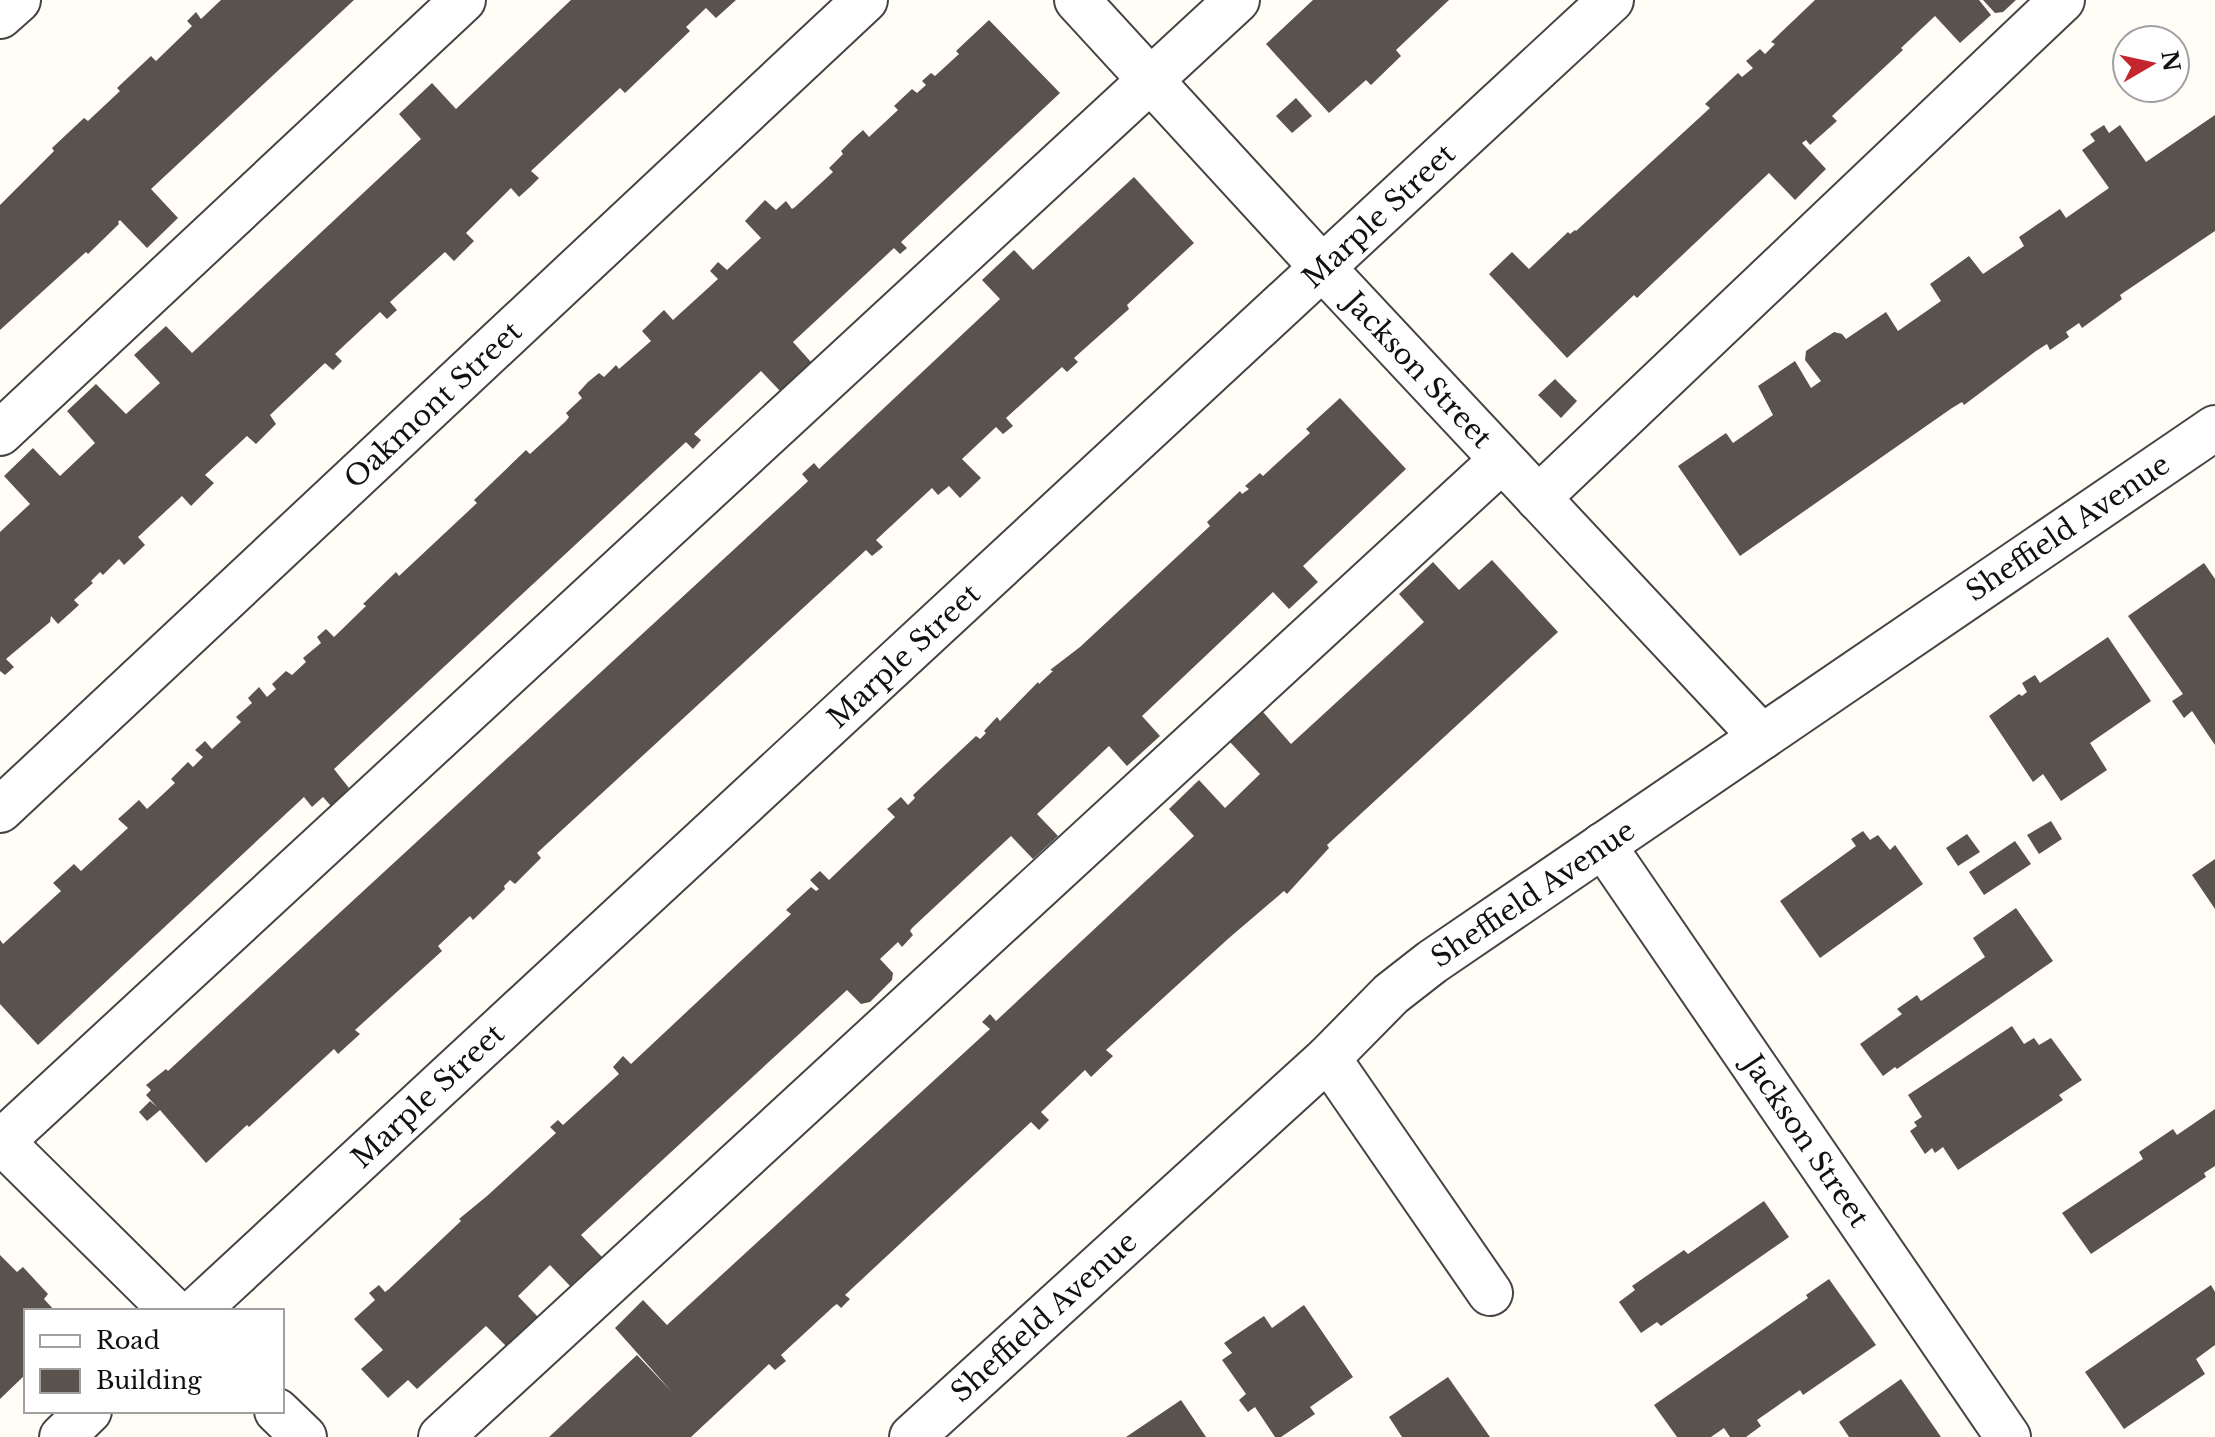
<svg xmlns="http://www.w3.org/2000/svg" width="2215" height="1437" viewBox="0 0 2215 1437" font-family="'Libre Baskerville',serif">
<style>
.building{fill:#5a524d}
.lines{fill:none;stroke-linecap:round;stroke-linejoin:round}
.minor-casing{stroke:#444;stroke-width:48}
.minor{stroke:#fff;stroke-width:44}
.labels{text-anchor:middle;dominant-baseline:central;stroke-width:8;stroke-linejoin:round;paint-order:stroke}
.street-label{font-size:28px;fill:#111;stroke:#fff}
</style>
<rect width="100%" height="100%" fill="#fffdf5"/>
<g class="building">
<path d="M221,0H354L151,189L178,218L147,248L120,220L118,222L119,224L88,254L86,252L0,330V205L54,151L52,148L84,118L88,121L120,91L117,88L151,56L156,61L188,30L192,26L187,21L196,12L201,19Z"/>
<path d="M571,0H736L716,18L706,8L686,27L690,31L625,93L620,88L531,171L539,178L530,187L519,197L511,188L466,233L474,241L454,261L445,252L390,302L397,310L387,319L380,312L335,354L342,361L333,370L325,363L270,415L276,424L256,444L247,436L205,475L214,483L191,506L182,496L138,537L145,545L124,565L119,559L103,575L100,572L91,581L93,583L74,600L79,605L58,624L51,616L50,622L6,659L14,667L5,675L0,671V532L30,504L4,476L33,448L60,476L95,443L67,411L96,384L126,414L160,383L134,355L166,326L192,353L421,139L399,114L432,83L456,109Z"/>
<path d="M1313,0H1449L1396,50L1401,56L1371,85L1366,80L1329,113L1266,44Z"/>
<path d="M1815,0H1979L1991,15L1960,43L1935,16L1901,48L1903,50L1832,116L1837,121L1810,145L1806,140L1802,143L1826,169L1795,200L1769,173L1637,298L1634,295L1567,358L1489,274L1512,252L1529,269L1568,232L1570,234L1575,230L1576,231L1710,108L1705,104L1738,73L1742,77L1753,68L1746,61L1760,49L1765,54L1775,44L1771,42Z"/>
<path d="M1983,0H2016L2003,12L1995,13Z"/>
<path d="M989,20L1060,93L901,242L907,248L900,254L894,248L793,342L811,362V368L787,391H780L761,371L694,434L701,440L693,449L686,442L334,769L349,788L331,806L323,797L312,807L304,797L38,1045L0,1004V940L3,944L61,891L53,883L74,864L81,871L128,828L118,819L127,811L139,800L147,809L175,783L171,779L188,762L193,767L203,757L195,750L205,741L212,749L241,722L236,717L252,703L248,698L259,687L267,697L276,689L272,684L286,671L292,675L306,662L303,658L321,643L317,637L326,629L334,637L366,606L363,604L396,572L399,576L477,503L474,500L526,450L530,454L566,421L569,417L566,413L582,398L578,393L588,382L599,373L604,377L616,365L619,369L651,341L642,331L664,310L673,320L718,279L710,271L718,262L727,270L761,238L745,221L765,200L776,210L786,201L792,209L795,207L833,172L829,168L843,154L841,151L852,140L863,130L869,137L898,110L894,106L912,89L917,93L926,85L922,81L931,73L935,76L959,54L956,51Z"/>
<path d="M1296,98L1312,116L1292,133L1276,116Z"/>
<path d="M2215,115V231L2120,295L2122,299L2082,328L2079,323L2066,332L2069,337L2050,350L2047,344L2036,351L1964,405L1962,402L1952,408L1740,556L1678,466L1726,433L1733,443L1773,415L1758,386L1795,361L1811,388L1821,381L1805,360L1806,351L1834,332L1842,334L1846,339L1886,312L1898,331L1941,301L1930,284L1969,256L1983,274L2024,246L2019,237L2060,209L2066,218L2109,188L2082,150L2095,141L2090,134L2104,125L2109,133L2120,125L2146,162Z"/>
<path d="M1134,177L1194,243L1127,305L1129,309L1074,358L1078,362L1067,372L1062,367L1006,418L1013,426L1003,434L996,427L962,459L981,478L960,498L949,486L938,495L932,488L876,540L883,547L872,556L866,550L537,853L541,858L515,884L510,880L504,886L505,889L473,920L470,916L438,946L442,951L355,1030L360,1034L338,1054L334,1049L249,1127L247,1125L206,1163L160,1110L147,1121L139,1112L150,1101L157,1107L146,1095L151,1090L146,1085L166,1069L168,1071L805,484L808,481L802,474L814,463L819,469L1000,299L982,280L1014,250L1033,270Z"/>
<path d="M1555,379L1577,401L1561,418L1538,395Z"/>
<path d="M1340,398L1406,469L1303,566L1318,582L1289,609L1273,592L1142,716L1160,736L1127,766L1109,746L1037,814L1058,836L1033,859L1011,836L912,928L910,931L913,935L902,947L898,942L880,959L893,973L892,980L870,1002L861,1004L847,990L581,1235L602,1257L570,1286L550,1265L518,1296L538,1317L507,1347L486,1326L417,1389L408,1380L388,1398L361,1369L383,1350L354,1319L375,1300L369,1293L379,1285L385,1292L389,1289L461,1221L459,1219L487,1196L556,1133L550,1127L558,1120L563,1125L619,1074L613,1067L623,1056L631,1064L791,914L786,910L811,887L816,891L819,889L810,880L820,871L829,880L895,817L887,809L901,797L908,805L915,798L913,795L976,736L980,739L986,733L984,731L997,717L1000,721L1038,682L1039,684L1053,671L1050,670L1080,647L1210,526L1207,522L1240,491L1242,494L1249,489L1245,486L1260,473L1263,476L1310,433L1306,429Z"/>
<path d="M1492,560L1558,632L1327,845L1329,848L1287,894L1284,891L1229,938L1106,1050L1113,1056L1091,1077L1085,1070L1041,1112L1049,1120L1039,1130L1031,1122L845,1295L850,1299L841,1308L837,1304L834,1306L781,1355L786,1361L775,1370L769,1364L691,1437H549L637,1355L672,1392L615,1328L643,1300L667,1325L990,1029L982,1022L990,1014L996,1021L1194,836L1169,809L1199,780L1225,808L1260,774L1230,742L1263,712L1291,744L1424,622L1399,594L1433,562L1459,590Z"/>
<path d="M2204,563L2215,579V745L2192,711L2184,718L2172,701L2183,694L2128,616Z"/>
<path d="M2108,637L2151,701L2090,743L2107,770L2061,801L2043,774L2033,782L1989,716L2019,694L2022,696L2027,692L2022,683L2035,675L2040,683Z"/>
<path d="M2051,821L2062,839L2039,854L2027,835Z"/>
<path d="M1863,831L1870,840L1878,835L1890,850L1895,845L1923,884L1820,958L1780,901L1856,846L1851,839Z"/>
<path d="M1967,834L1980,852L1958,866L1946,848Z"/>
<path d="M2015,841L2031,864L1984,895L1969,872Z"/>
<path d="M2215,859V909L2192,875Z"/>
<path d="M2016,908L2053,961L1897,1069L1895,1067L1883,1076L1860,1044L1902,1014L1897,1009L1917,995L1921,1001L1985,957L1973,938Z"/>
<path d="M2012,1026L2024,1044L2034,1038L2039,1045L2051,1038L2082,1080L2059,1095L2063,1100L1958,1170L1943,1147L1935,1153L1932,1148L1925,1154L1910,1131L1917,1126L1914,1122L1922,1117L1908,1095Z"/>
<path d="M2215,1109V1166L2204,1173L2206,1177L2091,1254L2062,1213L2143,1159L2139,1152L2173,1129L2177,1135Z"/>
<path d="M1764,1201L1789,1237L1661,1326L1657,1322L1641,1333L1619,1302L1635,1290L1632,1286L1684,1250L1688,1254Z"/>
<path d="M0,1255L17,1272L23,1267L48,1294L44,1299L55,1311H26V1374L0,1399Z"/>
<path d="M1829,1279L1876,1345L1803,1395L1800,1390L1757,1420L1761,1426L1746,1437H1730L1724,1428L1711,1437H1677L1654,1405L1808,1298L1806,1295Z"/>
<path d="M2211,1285L2215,1292V1345L2196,1359L2205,1374L2124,1429L2085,1372Z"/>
<path d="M1304,1305L1353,1377L1310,1407L1315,1414L1281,1437H1275L1255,1407L1248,1412L1239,1400L1246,1394L1222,1360L1232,1353L1224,1343L1264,1316L1272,1328Z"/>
<path d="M1448,1377L1490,1437H1402L1389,1417Z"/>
<path d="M1901,1379L1941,1437H1849L1839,1422Z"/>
<path d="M1181,1400L1206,1437H1126Z"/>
</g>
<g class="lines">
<defs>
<g id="minor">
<path d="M1077,0L1323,268L1762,737"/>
<path d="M0,16L18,0"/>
<path d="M0,433L463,0"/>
<path d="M1538,498L2062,0"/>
<path d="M0,810L865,0"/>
<path d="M1603,845L2008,1437"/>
<path d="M1328,1058L1490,1293"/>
<path d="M0,1140L173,1311"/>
<path d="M0,1143L1237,0"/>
<path d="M196,1311L1611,0"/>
<path d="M277,1411L304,1437"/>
<path d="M62,1437L89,1411"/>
<path d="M441,1437L1502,460"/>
<path d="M912,1437L1328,1058L1391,994L1432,962L2215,428"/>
</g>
</defs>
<use href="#minor" class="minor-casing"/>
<use href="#minor" class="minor"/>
</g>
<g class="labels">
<g class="street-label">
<text transform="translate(1379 216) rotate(-43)">Marple Street</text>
<text transform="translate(1418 370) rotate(47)">Jackson Street</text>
<text transform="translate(433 405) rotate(-43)">Oakmont Street</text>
<text transform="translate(2068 528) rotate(-34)">Sheffield Avenue</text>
<text transform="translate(904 656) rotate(-43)">Marple Street</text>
<text transform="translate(1533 894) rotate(-34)">Sheffield Avenue</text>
<text transform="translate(428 1096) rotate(-43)">Marple Street</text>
<text transform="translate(1806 1141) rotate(56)">Jackson Street</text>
<text transform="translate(1044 1317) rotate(-42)">Sheffield Avenue</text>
</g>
</g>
<rect x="24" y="1309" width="260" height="104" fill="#ffffff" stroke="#a0a0a0" stroke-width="2"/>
<rect x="40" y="1335" width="40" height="12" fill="#ffffff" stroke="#a0a0a0" stroke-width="2"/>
<text x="96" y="1349" font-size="24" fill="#111111">Road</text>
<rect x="40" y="1369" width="40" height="24" fill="#5a524d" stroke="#a0a0a0" stroke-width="2"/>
<text x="96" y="1389" font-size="24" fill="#111111">Building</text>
<g transform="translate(2151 64) rotate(81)"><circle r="38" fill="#ffffff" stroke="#a0a0a0" stroke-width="2"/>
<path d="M0-6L14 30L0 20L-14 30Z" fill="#c4262e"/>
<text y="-12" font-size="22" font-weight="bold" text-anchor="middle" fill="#111111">N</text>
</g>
</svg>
